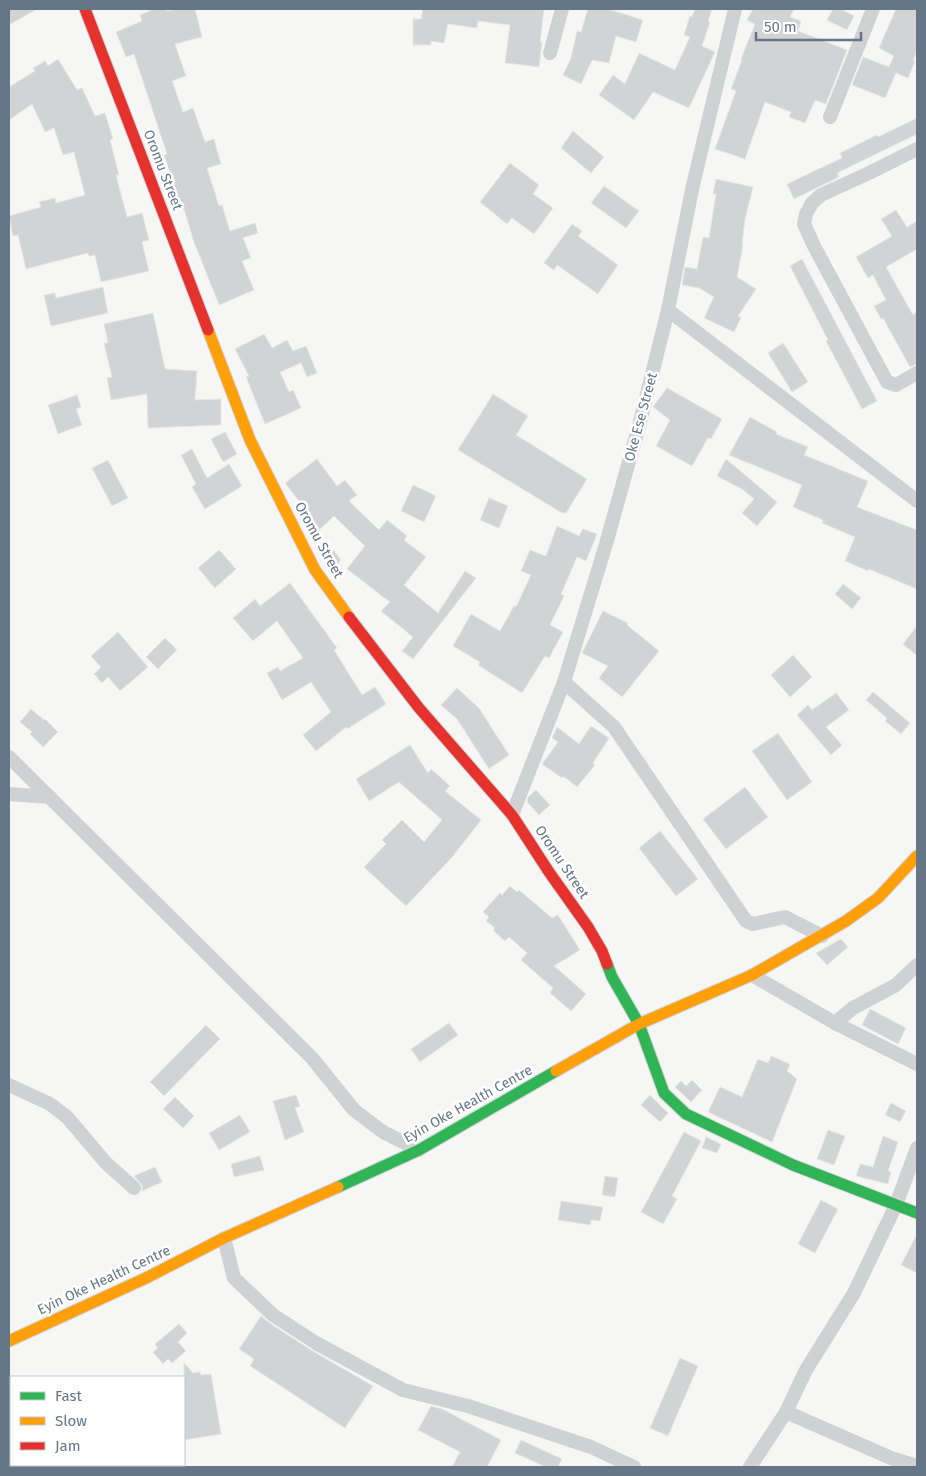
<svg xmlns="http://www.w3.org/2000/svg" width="926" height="1476" viewBox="0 0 926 1476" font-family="'Fira Sans',sans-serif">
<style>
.building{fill:#d2d3d4;stroke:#e6e6e5}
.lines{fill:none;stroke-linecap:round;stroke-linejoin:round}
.fast-casing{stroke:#d1d3d5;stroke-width:13}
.slow-casing{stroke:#d1d3d5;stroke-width:13}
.jam-casing{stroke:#d1d3d5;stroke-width:13}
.street{stroke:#d0d1d2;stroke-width:14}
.fast{stroke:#30b455;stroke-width:11}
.slow{stroke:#ff9f0a;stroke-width:11}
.jam{stroke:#e5322d;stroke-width:11}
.labels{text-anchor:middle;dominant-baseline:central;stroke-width:5;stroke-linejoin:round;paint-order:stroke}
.street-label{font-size:14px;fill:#657687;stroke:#fff}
</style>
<rect width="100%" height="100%" fill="#f6f6f5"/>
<g class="building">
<path d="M9,9H37L9,25Z"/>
<path d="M154,9H166L167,11L177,9H195L202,37L175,44L186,76L172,81L183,112L193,108L205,142L214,139L221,164L207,168L219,206L222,205L230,231L255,223L258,233L243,238L251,258L242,261L254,290L219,305L194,242L184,209L182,210L164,155L167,154L134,54L126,57L116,32L142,21L140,15Z"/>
<path d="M423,9H544L540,42H542L539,67L505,63L510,25L478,21L477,28L448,24L444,43L431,41V45H413V19H421Z"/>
<path d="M588,9H608L643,20L636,42L616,36L609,63L592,60L581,84L563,75L571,58L577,31L581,32Z"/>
<path d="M695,9H712L708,21L710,22L702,46L715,52L689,108L653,92L634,120L599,95L613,75L625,84L639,53L675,70L690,37L684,35L690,16L692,17Z"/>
<path d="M753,9H794L790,17L801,21L798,31L847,50L826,104L815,100L805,123L789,117L791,112L765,102L745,159L715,149L736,91L731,89L742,60L741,59L755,24L747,20Z"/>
<path d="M833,9H841L854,16L847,30L827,20Z"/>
<path d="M896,9H917V50L913,61H915L908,78L896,73L885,98L852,85L863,57L889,67L894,56L879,48Z"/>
<path d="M58,59L77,90L82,88L95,116L105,113L113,139L110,140L119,175H116L127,217L142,213L149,240L142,242L149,271L101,282L95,255L89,256L88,253L26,269L18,235L13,236L9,216L41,207L39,202L55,198L56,203L85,195L74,152L63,155L54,128L45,132L32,104L9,120V87L35,71L33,68L45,61L48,66Z"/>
<path d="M917,118V134L837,173L839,177L794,199L787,184L842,158L840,153L877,135L878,137Z"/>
<path d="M573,131L604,157L591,173L561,148Z"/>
<path d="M510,163L539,185L533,194L553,208L534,234L512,218L507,224L480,202Z"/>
<path d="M716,179L753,187L745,219L742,244L743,245L737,277L756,289L738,316L741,318L734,332L704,318L714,297L699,288L682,285L685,267L697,269L703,237L709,238L716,194H713Z"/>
<path d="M604,186L639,211L626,228L591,203Z"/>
<path d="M896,210L907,227L917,221V249L886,267L913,315L917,312V364L910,367L883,318L881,319L874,306L886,300L873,275L868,278L856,257L892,236L881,219Z"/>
<path d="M572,224L582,231L578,236L618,265L598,294L557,265L554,270L544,263Z"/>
<path d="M802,259L877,401L862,409L826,341L828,340L790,266Z"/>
<path d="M103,287L108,313L51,326L44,295L55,293L56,298Z"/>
<path d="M153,313L165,369L197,371L195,400L221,399V425L148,428L147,394L111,400L107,378L112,377L104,343H108L104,324Z"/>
<path d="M264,334L272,348L287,340L293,351L306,346L317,373L307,377L301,363L280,372L289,392L293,390L301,408L265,424L246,377L249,376L235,349Z"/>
<path d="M783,343L808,382L792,392L768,353Z"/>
<path d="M667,388L722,419L711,439L708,438L692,466L656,446L670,420L653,407Z"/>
<path d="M493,394L528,416L516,435L587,479L566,513H562L458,450Z"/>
<path d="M77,395L81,407L76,409L82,425L58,434L48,405Z"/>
<path d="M750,417L777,432L776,434L808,447L804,455L868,481L857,507L917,530V589L869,569L868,571L845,561L855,537L822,523L823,520L793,507L802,485L729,455Z"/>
<path d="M225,432L237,454L223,462L211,439Z"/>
<path d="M192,449L207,478L229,464L242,486L205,509L192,487L196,484L181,455Z"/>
<path d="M317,459L337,486L345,480L357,495L349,501L379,530L387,520L407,536L404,540L426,557L404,585L438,613L465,571L476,578L413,659L402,651L413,637L381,611L390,602L347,569L365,546L334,516L318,531L302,514L306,510L285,483Z"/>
<path d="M726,459L777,502L757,526L742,513L754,499L742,489L717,476Z"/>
<path d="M108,460L128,498L112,506L92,468Z"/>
<path d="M413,485L436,496L424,522L401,511Z"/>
<path d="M489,498L508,506L499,528L480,520Z"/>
<path d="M557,526L579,536L583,529L597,534L586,561L577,557L561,594L564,596L550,625L563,632L549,658L545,656L522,693L478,665L480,662L453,646L471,614L500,631L514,606L516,607L531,575L521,571L530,550L546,556Z"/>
<path d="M219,550L236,569L215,588L198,568Z"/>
<path d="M333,550L341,560L330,570L323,559Z"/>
<path d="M290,583L337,648L334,650L362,695L375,687L386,704L347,729L346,727L316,751L303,735L331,712L311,682L282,700L267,673L278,667L280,671L303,658L277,621L253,641L233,618L255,599L260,606Z"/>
<path d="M843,584L861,598L852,609L835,594Z"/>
<path d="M603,611L628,623L627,625L659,651L622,697L599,678L608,666L582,653Z"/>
<path d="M917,626V656L903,644Z"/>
<path d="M118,632L148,667L120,691L108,677L102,683L94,674L101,667L91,656Z"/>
<path d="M165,638L177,650L158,669L146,657Z"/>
<path d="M793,655L812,677L790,697L771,675Z"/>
<path d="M457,688L479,708L509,755L489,769L457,719L441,705Z"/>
<path d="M873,692L910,723L901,734L885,721L887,718L866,700Z"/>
<path d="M836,693L849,710L826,727L842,745L831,755L797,715L808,705L812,710Z"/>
<path d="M31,709L44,720L45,719L58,732L43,747L30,734L32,732L20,722Z"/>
<path d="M591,726L609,738L593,763L595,765L577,787L563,776L562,778L542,764L558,742L552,738L557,727L579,744Z"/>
<path d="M778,733L812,782L787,800L752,751Z"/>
<path d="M410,745L428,773L431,769L450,786L445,791L481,820L453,856L406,906L364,867L386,844L382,840L402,820L424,842L442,820L399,782L369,801L356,779Z"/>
<path d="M745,787L768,817L726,849L703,819Z"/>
<path d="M536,790L550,805L539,815L527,802L528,797Z"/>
<path d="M660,831L698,879L676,896L639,848Z"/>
<path d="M510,886L517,892L519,890L552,918L558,915L580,950L554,966L586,994L571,1011L550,993L553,988L521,960L527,953L509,937L505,941L493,930L495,928L486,921L489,917L483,912L500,893L502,895Z"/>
<path d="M841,939L848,947L827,965L816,953Z"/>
<path d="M870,1009L906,1028L898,1044L862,1025Z"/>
<path d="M449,1023L458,1035L420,1062L411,1049Z"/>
<path d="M206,1025L220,1039L164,1096L150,1082Z"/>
<path d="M771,1056L790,1064L787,1071L797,1079L772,1142L708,1112L720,1087L742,1097L758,1059L768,1063Z"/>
<path d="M692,1080L702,1090L691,1102L675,1087L681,1081L686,1086Z"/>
<path d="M296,1095L300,1106L295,1108L304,1132L285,1140L273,1101Z"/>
<path d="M650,1095L668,1113L660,1122L641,1105Z"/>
<path d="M175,1097L194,1116L183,1128L163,1109Z"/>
<path d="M891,1103L906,1111L900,1122L885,1115Z"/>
<path d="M240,1115L250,1132L219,1150L209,1133Z"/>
<path d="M828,1130L845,1136L834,1165L817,1159Z"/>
<path d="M684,1132L701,1141L672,1196L677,1199L663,1224L641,1212Z"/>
<path d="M883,1136L898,1142L888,1171L891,1172L888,1184L856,1176L860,1164L873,1167Z"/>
<path d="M706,1137L721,1144L717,1153L702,1148Z"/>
<path d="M260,1156L264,1170L234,1177L231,1164Z"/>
<path d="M155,1167L162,1182L142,1191V1185L134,1176Z"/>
<path d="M605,1176L618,1178L615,1197L602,1195Z"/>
<path d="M821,1200L838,1209L815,1253L798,1244Z"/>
<path d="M561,1201L603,1207L600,1221L591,1220L590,1225L558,1220Z"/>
<path d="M917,1234V1273L901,1265Z"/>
<path d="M261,1316L268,1322L311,1350L373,1386L345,1428L250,1366L254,1359L239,1349Z"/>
<path d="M179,1324L187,1333L178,1342L186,1351L172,1363L168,1359L163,1364L153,1352L158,1348L155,1344Z"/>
<path d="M680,1358L698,1366L668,1436L650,1428Z"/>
<path d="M184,1363L193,1373L200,1372L201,1375L211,1374L221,1434L184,1440Z"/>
<path d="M431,1406L442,1409L501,1440L487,1467H452L460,1452L418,1430Z"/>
<path d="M521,1440L562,1459L558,1467H546L515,1453Z"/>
</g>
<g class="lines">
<defs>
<g id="fast">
<path d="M607,964L612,977L639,1024L664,1093L686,1114L793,1165L917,1213"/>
<path d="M338,1187L419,1150L556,1071"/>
</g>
<g id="slow">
<path d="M208,330L250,440L315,570L349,617"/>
<path d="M556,1071L639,1024L752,975L846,921L878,898L917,856"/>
<path d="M9,1341L146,1278L224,1238L338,1187"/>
</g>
<g id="jam">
<path d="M85,9L208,330"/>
<path d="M349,617L419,708L512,815L549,872L588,927L602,951L607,964"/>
</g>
</defs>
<use href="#fast" class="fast-casing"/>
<use href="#slow" class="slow-casing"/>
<use href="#jam" class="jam-casing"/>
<g class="street">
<path d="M550,53L562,9"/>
<path d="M830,117L873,9"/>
<path d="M917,149L867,174L821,195L812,203L806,214L804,224L814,246L887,382L896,385L917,373"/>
<path d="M668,310L917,501"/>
<path d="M564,682L614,727L746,921L753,924L785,917L822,936"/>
<path d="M9,757L312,1058L354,1110L383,1132L419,1150"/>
<path d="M9,794L50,797"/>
<path d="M512,815L564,682L606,544L640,422L668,310L693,185L735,9"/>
<path d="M752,975L835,1023L917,1064"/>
<path d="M835,1023L853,1008L896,985L917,965"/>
<path d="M9,1085L50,1104L67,1117L106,1163L134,1188"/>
<path d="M224,1238L234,1278L273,1315L316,1343L403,1390L468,1406L591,1447L634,1467"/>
<path d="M786,1412L891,1458L917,1466"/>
<path d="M750,1467L786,1412L806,1370L854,1293L896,1205L917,1148"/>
</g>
<use href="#fast" class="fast"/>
<use href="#slow" class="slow"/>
<use href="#jam" class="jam"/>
</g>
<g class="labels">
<g class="street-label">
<text transform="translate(163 170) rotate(69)">Oromu Street</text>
<text transform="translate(641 417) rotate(-75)">Oke Ese Street</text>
<text transform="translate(319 540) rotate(61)">Oromu Street</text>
<text transform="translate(562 862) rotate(56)">Oromu Street</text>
<text transform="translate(468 1104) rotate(-29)">Eyin Oke Health Centre</text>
<text transform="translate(104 1280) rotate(-25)">Eyin Oke Health Centre</text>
</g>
</g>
<rect width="926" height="1476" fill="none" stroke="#657687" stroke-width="20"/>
<rect x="10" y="1376" width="175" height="90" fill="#ffffff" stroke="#c1c8cf"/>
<rect x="20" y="1392" width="25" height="8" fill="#30b455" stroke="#c1c8cf"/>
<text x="55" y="1401" font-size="15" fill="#657687">Fast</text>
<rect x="20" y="1417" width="25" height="8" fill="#ff9f0a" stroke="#c1c8cf"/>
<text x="55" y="1426" font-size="15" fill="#657687">Slow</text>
<rect x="20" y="1442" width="25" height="8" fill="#e5322d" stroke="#c1c8cf"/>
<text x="55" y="1451" font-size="15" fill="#657687">Jam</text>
<path d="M756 32v8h105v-8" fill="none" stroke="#657687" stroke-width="2.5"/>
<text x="764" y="32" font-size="15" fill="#657687" stroke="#ffffff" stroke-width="4" paint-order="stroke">50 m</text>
</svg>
